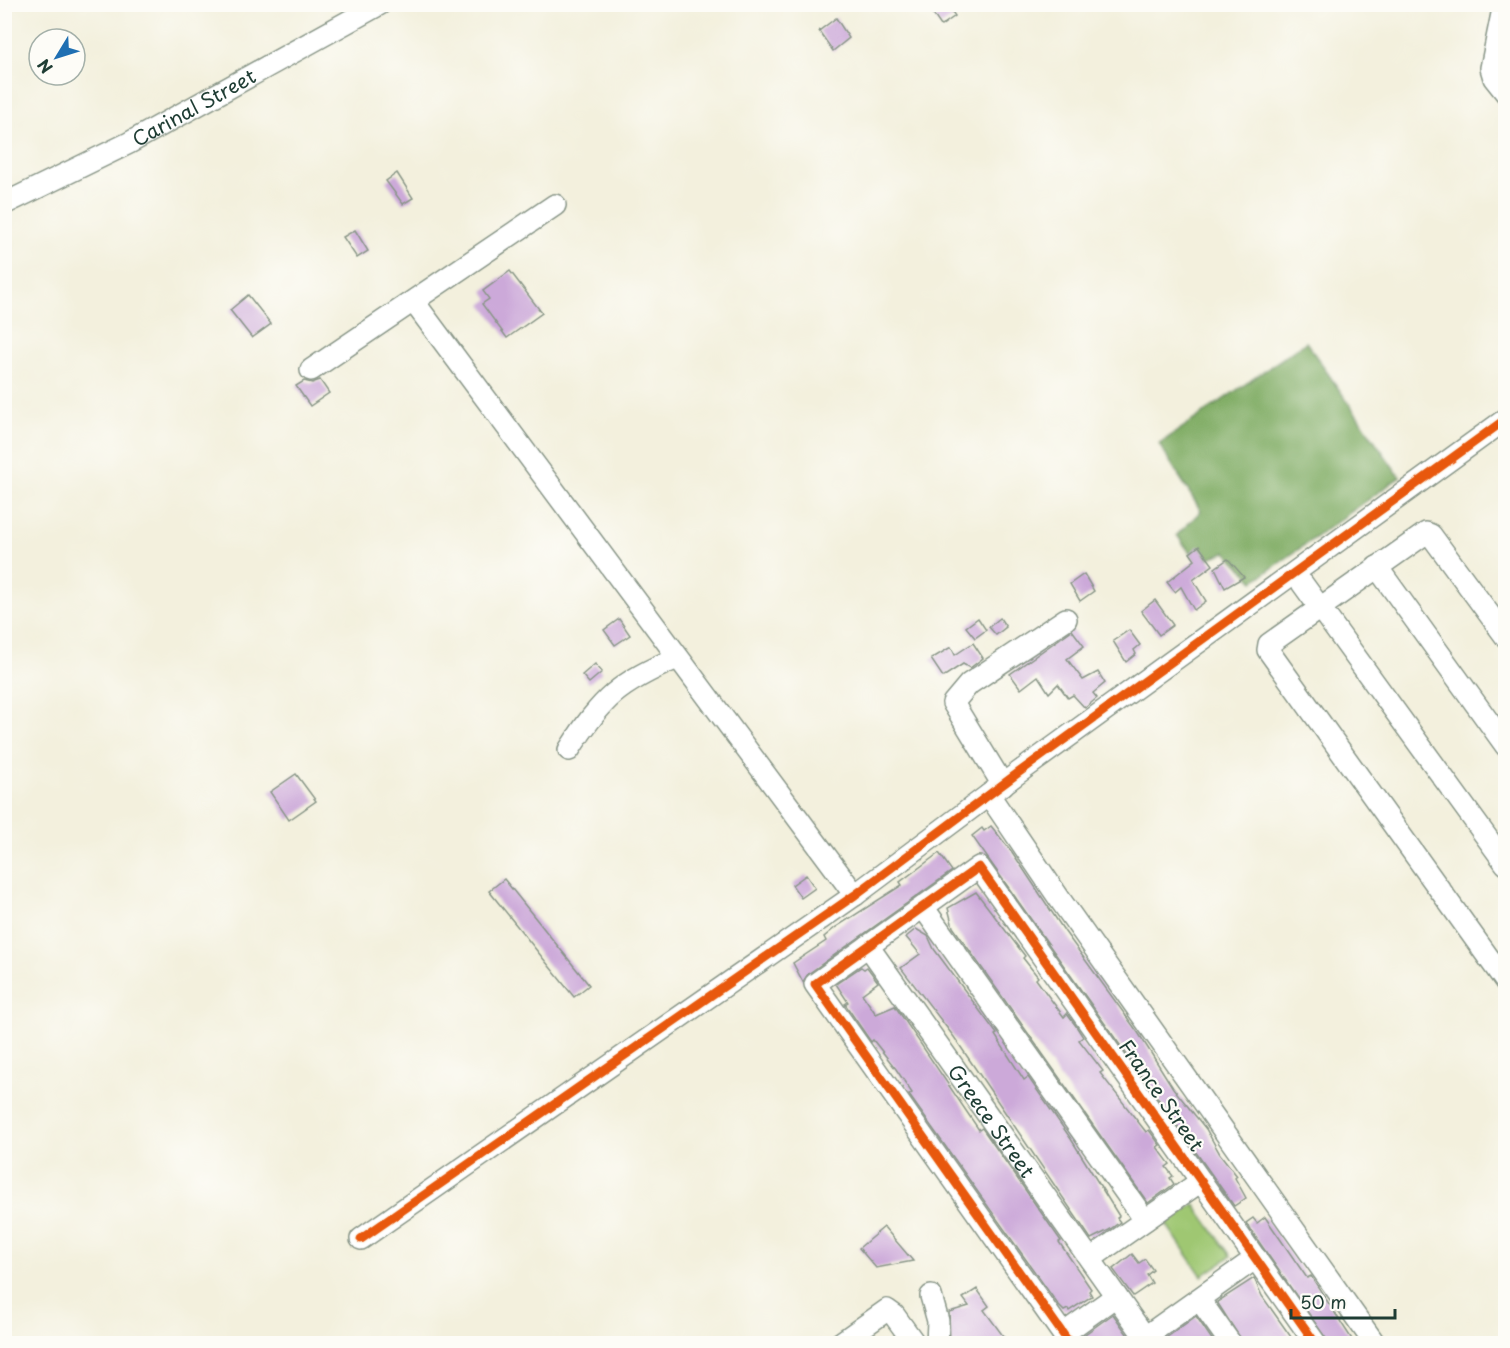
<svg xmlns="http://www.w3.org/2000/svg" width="1510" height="1348" viewBox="0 0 1510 1348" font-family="'Playpen Sans',sans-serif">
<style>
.green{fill:#9fc772;stroke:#5f8253;stroke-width:1.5}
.forest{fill:#7fac64;stroke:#4f744c;stroke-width:1.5}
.building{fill:#cca9d9}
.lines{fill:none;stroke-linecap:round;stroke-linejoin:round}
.minor-casing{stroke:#899688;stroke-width:24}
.minor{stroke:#fff;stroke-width:21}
.cycleway-casing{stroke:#fdfcf7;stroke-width:13}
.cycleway{stroke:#e8590c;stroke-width:9}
.labels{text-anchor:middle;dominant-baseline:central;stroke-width:4.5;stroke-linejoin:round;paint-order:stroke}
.street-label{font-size:20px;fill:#1f3d34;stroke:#fdfcf7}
</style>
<rect width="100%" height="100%" fill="#fdfcf7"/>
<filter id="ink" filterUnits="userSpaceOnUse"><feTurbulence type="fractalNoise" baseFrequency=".0167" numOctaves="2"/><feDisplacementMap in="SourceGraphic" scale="12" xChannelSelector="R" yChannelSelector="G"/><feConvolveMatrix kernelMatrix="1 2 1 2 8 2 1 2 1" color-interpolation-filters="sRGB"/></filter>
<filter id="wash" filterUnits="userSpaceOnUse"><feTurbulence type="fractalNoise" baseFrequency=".008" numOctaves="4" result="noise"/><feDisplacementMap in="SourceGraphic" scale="24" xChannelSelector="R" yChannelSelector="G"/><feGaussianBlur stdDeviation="1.35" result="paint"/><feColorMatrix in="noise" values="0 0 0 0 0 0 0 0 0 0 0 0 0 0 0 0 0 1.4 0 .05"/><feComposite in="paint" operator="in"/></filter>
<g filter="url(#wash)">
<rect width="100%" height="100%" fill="#f3f0dd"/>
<path class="green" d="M1194,1204L1231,1256L1202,1276L1166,1224Z"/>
<path class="forest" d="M1306,342L1400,477L1254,581L1226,552L1197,562L1177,535L1201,511L1159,444Z"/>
<g id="blocks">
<g class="building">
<path d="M926,4H947L955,16L941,26Z"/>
<path d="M836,18L849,38L833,51L819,31Z"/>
<path d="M397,173L413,198L403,204L386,181Z"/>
<path d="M355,230L368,251L357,258L343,237Z"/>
<path d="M510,271L542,313L507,338L482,304L489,299L483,291Z"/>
<path d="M248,295L271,324L252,338L230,310Z"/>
<path d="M320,380L329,393L310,406L296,386L304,381L312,383Z"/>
<path d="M1199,546L1213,565L1193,580L1206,601L1194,610L1181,587L1175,592L1167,582L1195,560L1190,553Z"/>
<path d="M1228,559L1244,577L1225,588L1215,568Z"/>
<path d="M1084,574L1094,591L1080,601L1070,584Z"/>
<path d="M1155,600L1173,625L1159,635L1141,611Z"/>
<path d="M978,618L986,630L975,638L966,627Z"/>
<path d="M1000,618L1006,627L996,635L989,627Z"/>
<path d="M619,619L630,635L615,645L604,630Z"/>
<path d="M1072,630L1084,646L1067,659L1083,680L1098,672L1105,683L1093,693L1097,698L1085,708L1073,695L1068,698L1058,684L1049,693L1038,676L1021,689L1010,674Z"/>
<path d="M1129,630L1140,645L1134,650L1136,654L1126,662L1113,641Z"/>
<path d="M973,643L983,658L970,668L963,664L943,677L931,659L951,647L955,655Z"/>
<path d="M595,664L602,672L589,683L582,675Z"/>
<path d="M296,774L316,801L289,820L270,792Z"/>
<path d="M991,826L1012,852L1065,932L1139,1034L1173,1088L1206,1129L1220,1154L1237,1176L1235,1178L1246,1198L1234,1206L972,836L982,828L984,831Z"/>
<path d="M939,853L952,871L808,974L803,982L793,963L826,941L824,937L836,927L902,885L900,882Z"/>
<path d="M806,875L815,888L801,898L792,885Z"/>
<path d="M504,879L589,985L574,997L489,891Z"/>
<path d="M976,892L1025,956L1023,958L1038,977L1036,979L1049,997L1064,1017L1067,1014L1076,1026L1083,1037L1079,1040L1103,1071L1100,1073L1146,1132L1149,1130L1160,1145L1157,1147L1170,1164L1166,1167L1173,1176L1170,1178L1174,1184L1148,1203L953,927L948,908Z"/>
<path d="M916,929L928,936L934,949L997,1034L995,1035L1024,1080L1028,1077L1071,1139L1119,1216L1117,1218L1120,1222L1109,1230L1091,1239L954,1037L901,968L920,954L906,937Z"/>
<path d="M861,967L864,969L867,967L878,982L862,994L876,1014L895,1006L979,1130L982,1128L1061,1241L1059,1242L1091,1289L1089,1291L1092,1296L1069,1311L1068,1309L1064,1311L1059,1306L909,1095L912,1093L896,1069L873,1040L871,1042L845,1004L848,1002L836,984Z"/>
<path d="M1265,1217L1307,1278L1311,1276L1355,1344L1329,1343L1246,1223L1253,1218L1257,1223Z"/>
<path d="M884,1227L913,1261L876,1268L859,1248Z"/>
<path d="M1132,1254L1139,1263L1145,1259L1153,1270L1147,1275L1152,1283L1133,1296L1113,1269Z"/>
<path d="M1254,1278L1262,1296L1296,1344H1244L1217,1302Z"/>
<path d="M977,1289L989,1306L984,1310L1009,1344H950L949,1312L969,1306L963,1298Z"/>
<path d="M1113,1314L1134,1344H1083L1081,1337Z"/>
<path d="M1196,1316L1215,1344H1163L1162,1341Z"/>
</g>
</g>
</g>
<g filter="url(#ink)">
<use href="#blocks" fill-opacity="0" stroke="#899688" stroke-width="1.5"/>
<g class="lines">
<defs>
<g id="minor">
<path d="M1504,4L1491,68L1494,78L1506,93"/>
<path id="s1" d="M4,204L129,143L380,4"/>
<path d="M414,302L855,895"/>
<path d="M311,370L555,205"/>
<path d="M1377,567L1506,746"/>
<path d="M1302,583L1506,864"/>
<path d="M1506,637L1431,535L1426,533L1269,644L1268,650L1506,982"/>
<path d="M569,750C603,697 619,683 677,658"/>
<path d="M1003,785L953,703L969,684L1066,619"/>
<path d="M989,795L1061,901L1375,1344"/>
<path d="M923,907L1145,1220"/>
<path id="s2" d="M868,946L1150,1344"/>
<path d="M361,1239L855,895L1018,773L1506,419"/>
<path d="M1090,1259L1201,1181"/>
<path d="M931,1296L938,1321L937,1344"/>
<path d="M1199,1299L1231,1344"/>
<path d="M1063,1334L1116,1296"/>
<path d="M1145,1337L1256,1258"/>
<path d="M839,1344L887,1310L894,1315L915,1344"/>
<path d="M1070,1344L815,984L979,867L1316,1344"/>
</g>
</defs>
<use href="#minor" class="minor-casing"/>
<use href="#minor" class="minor"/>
<defs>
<g id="cycleway">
<path d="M361,1239L855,895L1018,773L1506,419"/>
<path d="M1070,1344L815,984L979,867L1316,1344"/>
</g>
</defs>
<use href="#cycleway" class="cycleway-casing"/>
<use href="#cycleway" class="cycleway"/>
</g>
</g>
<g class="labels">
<g class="street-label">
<text stroke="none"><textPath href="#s1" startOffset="213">Carinal Street</textPath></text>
<text transform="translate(1162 1095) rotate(55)">France Street</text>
<text stroke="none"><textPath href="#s2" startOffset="214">Greece Street</textPath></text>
</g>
</g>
<rect width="1510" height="1348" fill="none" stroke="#fdfcf7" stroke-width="24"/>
<g transform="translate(57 57) rotate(232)"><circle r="28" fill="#fdfcf7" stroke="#a4b0a9" stroke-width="1.5"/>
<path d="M0-4.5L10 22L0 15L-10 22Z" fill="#1f6fb2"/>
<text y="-9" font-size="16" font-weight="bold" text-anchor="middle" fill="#1f3d34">N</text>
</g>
<path d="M1291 1309v9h104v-9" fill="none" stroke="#1f3d34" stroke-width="3"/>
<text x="1300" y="1309" font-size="18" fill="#1f3d34" stroke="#fdfcf7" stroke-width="4.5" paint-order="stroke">50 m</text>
</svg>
